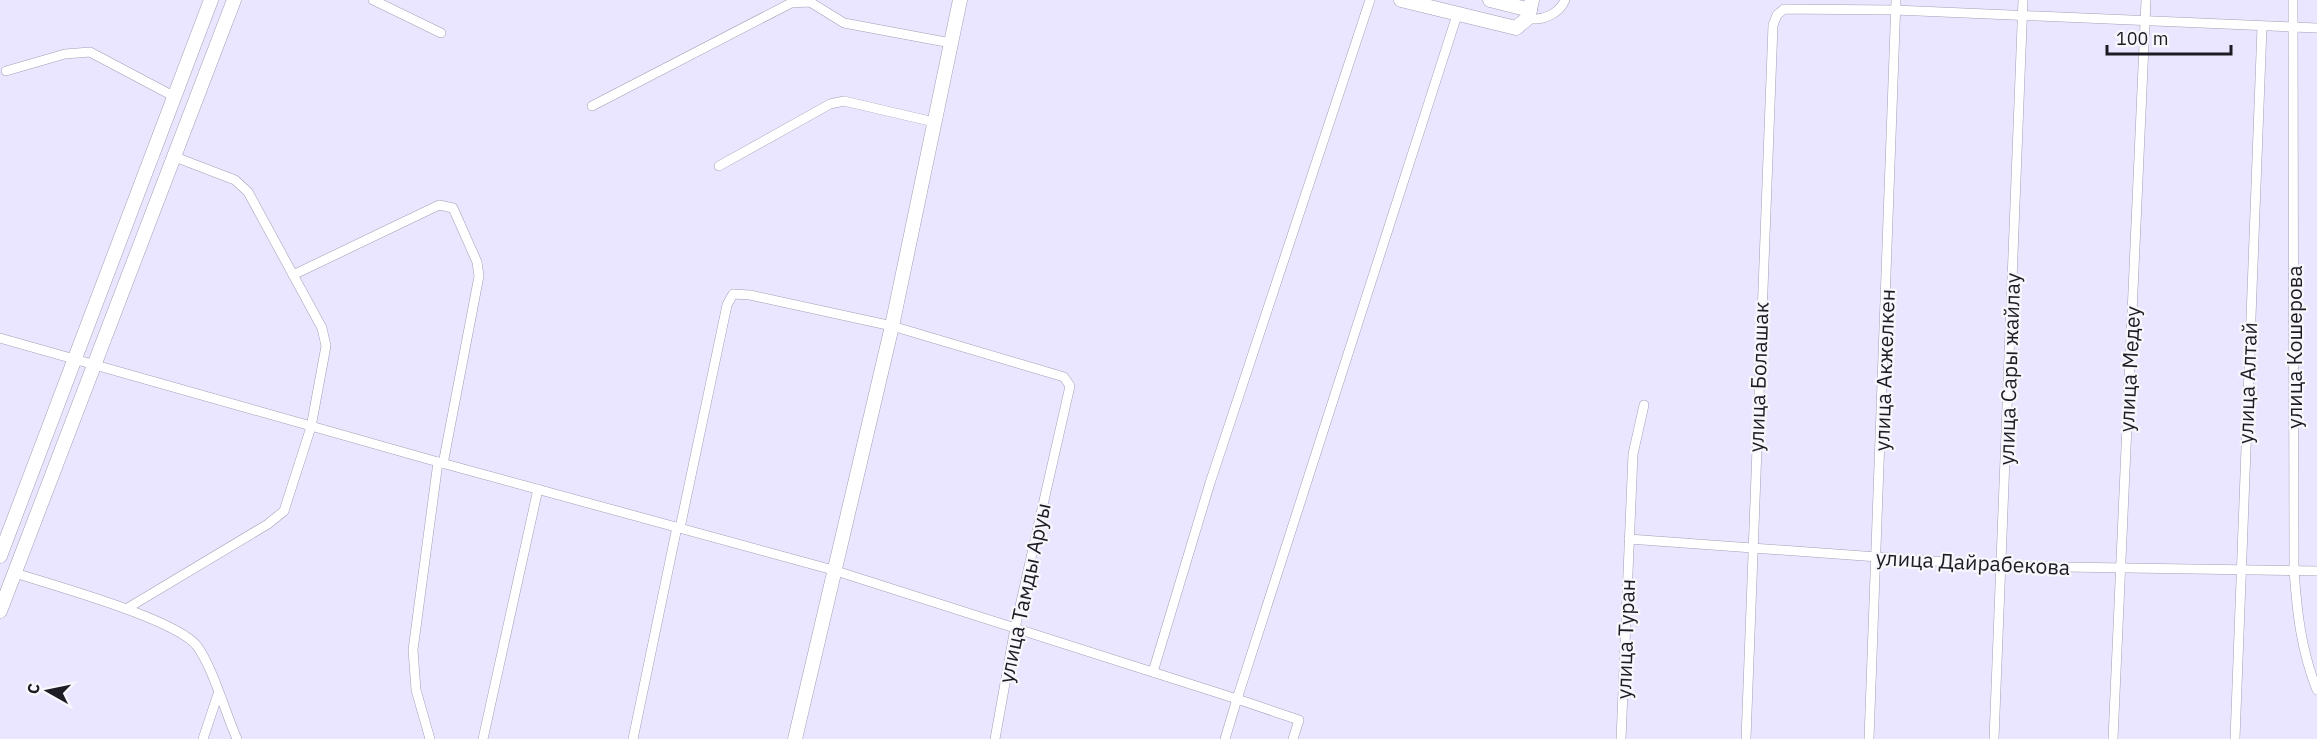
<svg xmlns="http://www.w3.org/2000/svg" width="2317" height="739" viewBox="0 0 2317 739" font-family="'IBM Plex Sans',sans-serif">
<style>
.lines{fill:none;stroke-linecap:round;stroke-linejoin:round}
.street-casing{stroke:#a39eb5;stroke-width:10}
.secondary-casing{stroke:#a39eb5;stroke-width:15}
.street{stroke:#fff;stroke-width:9}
.secondary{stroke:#fff;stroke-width:14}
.labels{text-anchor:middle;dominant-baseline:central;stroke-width:4.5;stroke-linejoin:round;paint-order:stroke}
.street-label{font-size:21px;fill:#1d1b23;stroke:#f8f7fc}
</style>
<rect width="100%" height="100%" fill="#ebe6ff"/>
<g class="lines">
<defs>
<g id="street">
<path d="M373,0L441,33"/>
<path d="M2293,0L2294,570C2297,612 2301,650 2317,690"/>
<path d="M1528,18C1542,22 1560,13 1565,0"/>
<path d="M6,71L65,54L90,52L175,97"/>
<path d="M592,106L791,3L810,2L844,23L951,43"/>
<path d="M719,166L830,104L844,101L934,122"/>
<path d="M293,275L439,205L453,208L477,262L479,276L443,464"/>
<path d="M0,338L438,462L833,570L1237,699L1457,15"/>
<path d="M680,528L727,305L733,294L750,295L892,326L1064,377L1070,386L1015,628L995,739"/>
<path d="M1629,539L2001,566L2317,571"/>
<path d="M15,573C52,585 176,619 197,646C213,668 225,712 237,739"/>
<path d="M126,609L268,524L284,511L311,427L326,346L322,328L248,192L235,180L175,157"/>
<path d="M1153,672L1210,483L1370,0"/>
<path d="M203,739L218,694"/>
<path d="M430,739L416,690L413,650L438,462"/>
<path d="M483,739L538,489"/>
<path d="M633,739L677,527"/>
<path d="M1225,739L1237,699L1299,720L1293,739"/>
<path d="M1621,739L1633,454L1644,405"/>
<path d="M1746,739L1773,25L1777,15L1784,9L1895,10L2317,28"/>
<path d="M1869,739L1896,0"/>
<path d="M1994,739L2023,0"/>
<path d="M2113,739L2146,0"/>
<path d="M2235,739L2262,27"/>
</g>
<g id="secondary">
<path d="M1401,0L1516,28L1528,18L1532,0"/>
<path d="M1490,0L1530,10"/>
<path d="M0,556L211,0"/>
<path d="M0,611L234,0"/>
<path d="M795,739L892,326L960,0"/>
</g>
</defs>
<use href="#street" class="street-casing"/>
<use href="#secondary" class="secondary-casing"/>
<use href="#street" class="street"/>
<use href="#secondary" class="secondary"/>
</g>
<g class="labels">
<g class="street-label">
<text transform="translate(2294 347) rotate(-90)">улица Кошерова</text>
<text transform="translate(2009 369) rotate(-88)">улица Сары жайлау</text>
<text transform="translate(2129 369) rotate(-87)">улица Медеу</text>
<text transform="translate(1884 370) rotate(-88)">улица Акжелкен</text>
<text transform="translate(1758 377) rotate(-88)">улица Болашак</text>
<text transform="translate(2247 383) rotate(-88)">улица Алтай</text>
<text transform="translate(1973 562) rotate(3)">улица Дайрабекова</text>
<text transform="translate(1024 593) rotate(-78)">улица Тамды Аруы</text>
<text transform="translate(1625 639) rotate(-88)">улица Туран</text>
</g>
</g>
<g transform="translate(48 691) rotate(279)" stroke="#f8f7fc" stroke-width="4.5" paint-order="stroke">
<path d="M0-4.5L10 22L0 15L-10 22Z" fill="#1d1b23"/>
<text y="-9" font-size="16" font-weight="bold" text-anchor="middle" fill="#1d1b23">С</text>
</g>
<path d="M2107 45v9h124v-9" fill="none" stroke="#1d1b23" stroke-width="3"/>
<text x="2116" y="45" font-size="18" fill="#1d1b23" stroke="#f8f7fc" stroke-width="4.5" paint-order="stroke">100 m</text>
</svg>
